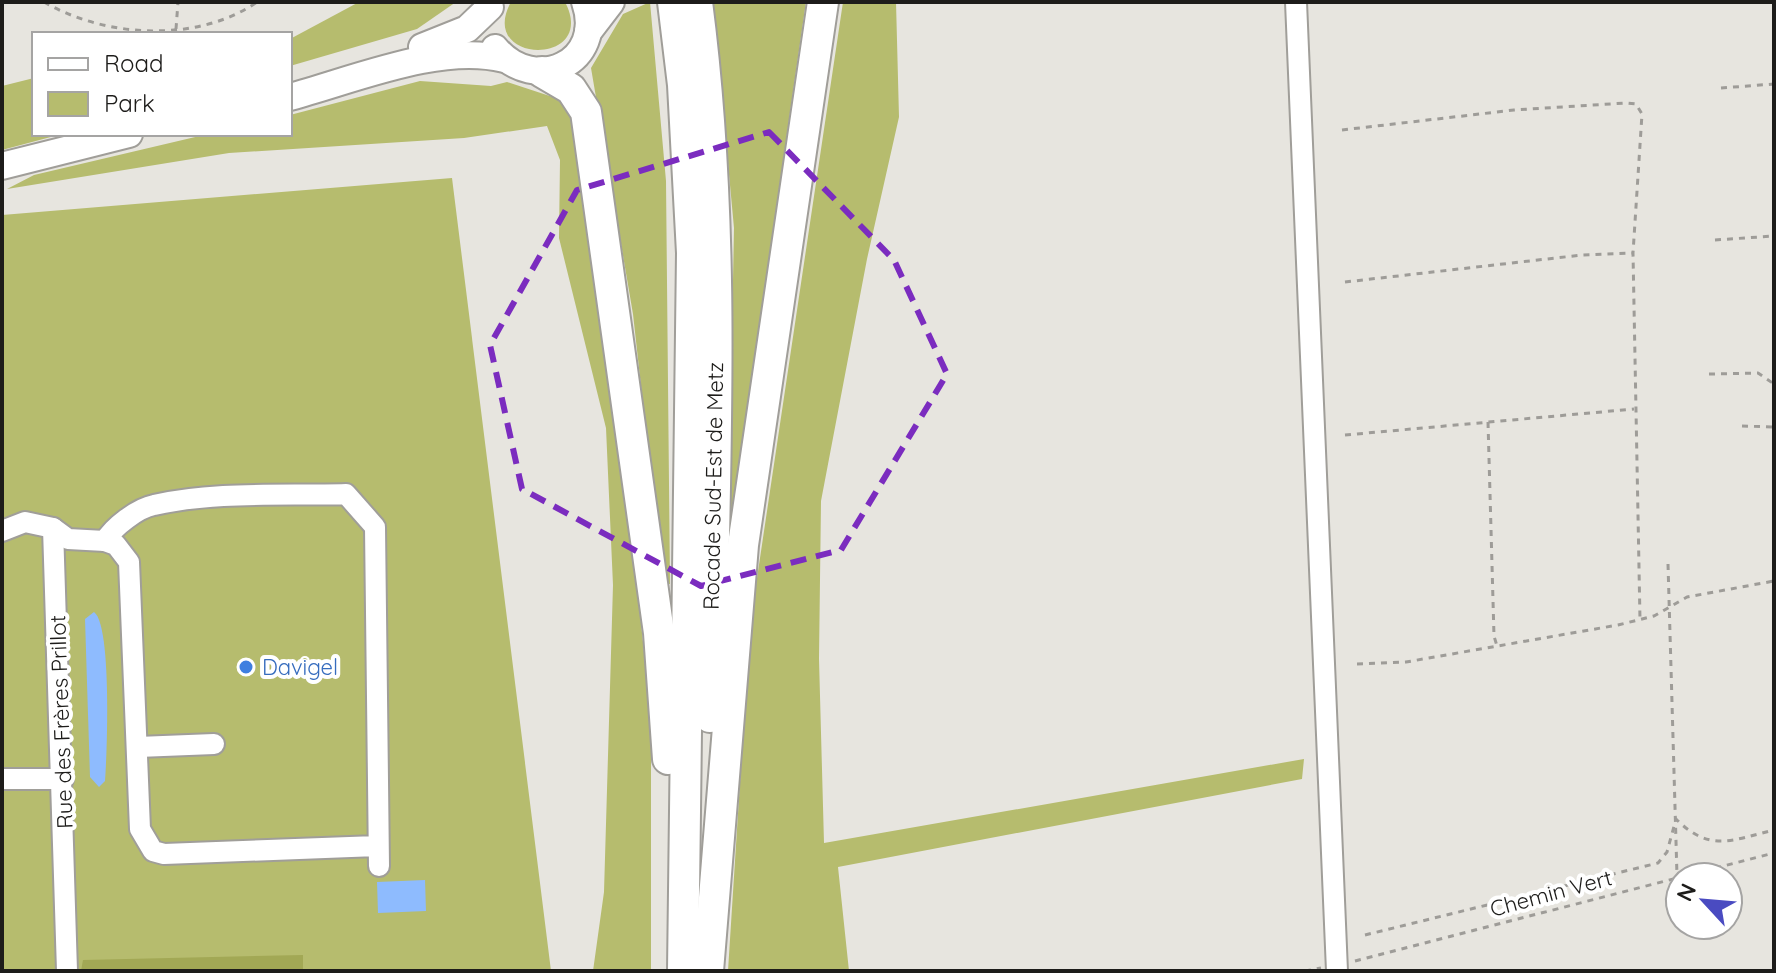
<svg xmlns="http://www.w3.org/2000/svg" width="1776" height="973" viewBox="0 0 1776 973" font-family="Quicksand,sans-serif">
<style>
.green{fill:#b6bc6e}
.forest{fill:#a2a855}
.water{fill:#8ebbfe}
.lines{fill:none;stroke-linecap:round;stroke-linejoin:round}
.minor-casing{stroke:#a09e99;stroke-width:24}
.major-casing{stroke:#a09e99;stroke-width:30}
.highway-casing{stroke:#a09e99;stroke-width:34}
.path{stroke:#9e9c98;stroke-width:3;stroke-dasharray:6 6;stroke-linecap:butt}
.minor{stroke:#fff;stroke-width:20}
.major{stroke:#fff;stroke-width:26}
.highway{stroke:#fff;stroke-width:30}
.marked{fill:none;stroke:#7b2cbf;stroke-width:6;stroke-dasharray:16 10;stroke-linejoin:round}
.shop-dot{fill:#3f7fe0;stroke:#fff;stroke-width:3}
.labels{text-anchor:middle;dominant-baseline:central;stroke-width:8;stroke-linejoin:round;paint-order:stroke}
.street-label{font-size:22px;fill:#1d1c1a;stroke:#fff}
.shop-label{font-size:22px;fill:#366cbe;stroke:#fff;text-anchor:start}
</style>
<rect width="100%" height="100%" fill="#e7e5df"/>
<g class="green">
<path d="M359,2H456L417,29L290,66V39Z"/>
<path d="M511,2H565C599,67 476,65 511,2Z"/>
<path d="M650,2L666,181L670,584H663L633,314L591,68L623,14Z"/>
<path d="M713,2H806L745,424L733,541L728,540L734,228Z"/>
<path d="M843,2H896L899,117L867,259L821,501L819,659L824,843L1304,759L1302,779L838,867L849,971H728L750,625Z"/>
<path d="M34,78V134H62L2,150V86Z"/>
<path d="M420,81L491,86L507,82L568,102L628,499L651,718V971H593L604,892L613,585L606,428L559,238L560,160L547,126L464,138L229,153L7,189L34,175L208,134H290V115Z"/>
<path d="M452,178L551,971H2V215Z"/>
</g>
<path class="forest" d="M303,955V971H81L83,960Z"/>
<g class="water">
<path d="M94,612C112,625 107,754 105,781L99,787L90,777L85,619Z"/>
<path d="M425,880L426,911L378,913L377,882Z"/>
</g>
<g class="lines">
<defs>
<g id="minor">
<path d="M1296,2L1337,971"/>
<path d="M53,528L67,971"/>
<path d="M2,531L25,522L53,528L68,539L105,541"/>
<path d="M138,747L214,744"/>
<path d="M2,779H63"/>
<path d="M377,846L164,854L153,851L140,829L129,562L116,545L105,541C113,527 138,508 154,505C215,491 284,496 346,494L375,527L379,866"/>
</g>
<g id="major">
<path d="M588,32L611,2"/>
<path d="M422,47L467,29L490,7"/>
<path d="M495,48C535,96 606,62 585,2"/>
<path d="M290,97C354,80 439,43 504,59"/>
<path d="M2,166L129,134"/>
</g>
<g id="highway">
<path d="M673,2L683,85L692,253L683,971"/>
<path d="M697,2C728,238 714,479 710,717"/>
<path d="M542,72L571,89L586,112L659,633L668,759"/>
<path d="M708,971L743,545L823,2"/>
</g>
</defs>
<use href="#minor" class="minor-casing"/>
<use href="#major" class="major-casing"/>
<use href="#highway" class="highway-casing"/>
<g class="path">
<path d="M44,2C106,38 198,43 257,2"/>
<path d="M176,29L178,2"/>
<path d="M1721,88L1774,84"/>
<path d="M1342,130L1514,110L1626,103L1636,104L1642,114L1633,253L1640,620"/>
<path d="M1715,240L1774,236"/>
<path d="M1345,282L1582,255L1632,253"/>
<path d="M1709,374L1758,373L1774,384"/>
<path d="M1488,422L1494,636L1497,646"/>
<path d="M1742,426L1774,427"/>
<path d="M1345,435L1634,409"/>
<path d="M1668,564L1677,876"/>
<path d="M1357,664L1406,662L1618,625L1654,616L1687,597L1774,581"/>
<path d="M1365,935L1658,863L1667,852L1676,819C1710,853 1732,840 1774,830"/>
<path d="M1355,961L1774,853"/>
<path d="M1305,971L1321,968"/>
</g>
<use href="#minor" class="minor"/>
<use href="#major" class="major"/>
<use href="#highway" class="highway"/>
</g>
<path class="marked" d="M769,132L894,260L947,374L841,550L701,586L522,489L490,345L577,190Z"/>
<circle class="shop-dot" cx="246" cy="667" r="8"/>
<g class="labels">
<g class="street-label">
<text transform="translate(713 486) rotate(-89)">Rocade Sud-Est de Metz</text>
<text transform="translate(61 722) rotate(-92)">Rue des Frères Prillot</text>
<text transform="translate(1551 893) rotate(-15)">Chemin Vert</text>
</g>
<g class="shop-label">
<text x="262" y="667">Davigel</text>
</g>
</g>
<rect width="1776" height="973" fill="none" stroke="#1d1c1a" stroke-width="8"/>
<rect x="32" y="32" width="260" height="104" fill="#ffffff" stroke="#a5a4a3" stroke-width="2"/>
<rect x="48" y="58" width="40" height="12" fill="#ffffff" stroke="#a5a4a3" stroke-width="2"/>
<text x="104" y="72" font-size="24" fill="#1d1c1a">Road</text>
<rect x="48" y="92" width="40" height="24" fill="#b6bc6e" stroke="#a5a4a3" stroke-width="2"/>
<text x="104" y="112" font-size="24" fill="#1d1c1a">Park</text>
<g transform="translate(1704 901) rotate(296)"><circle r="38" fill="#ffffff" stroke="#a5a4a3" stroke-width="2"/>
<path d="M0-6L14 30L0 20L-14 30Z" fill="#4a4bc1"/>
<text y="-12" font-size="22" font-weight="bold" text-anchor="middle" fill="#1d1c1a">N</text>
</g>
</svg>
